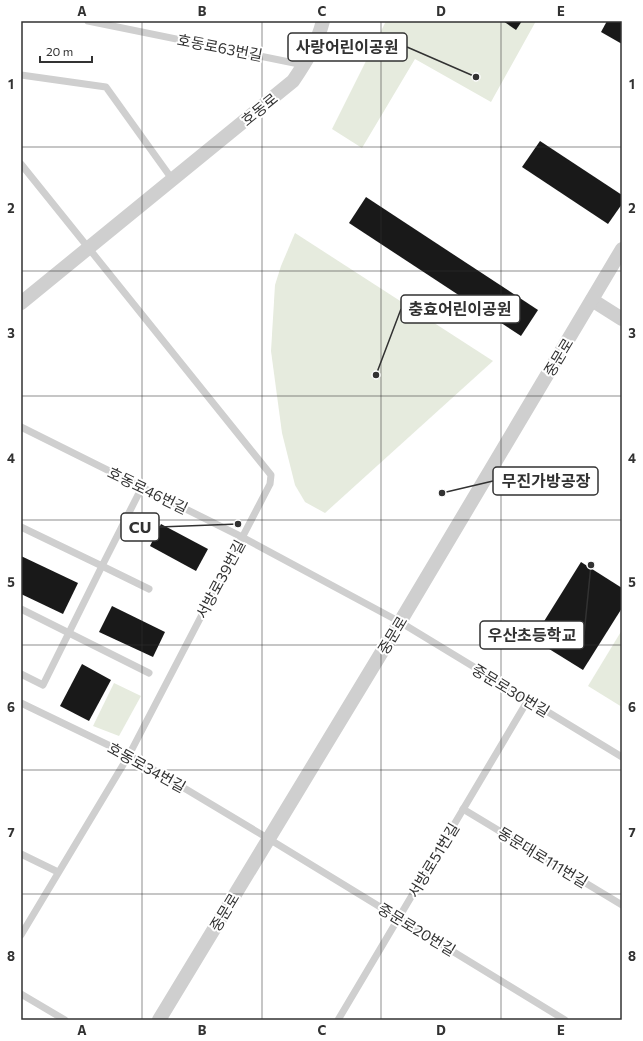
<svg xmlns="http://www.w3.org/2000/svg" width="643" height="1041" viewBox="0 0 643 1041" font-family="Commissioner,'Noto Sans KR',sans-serif">
<style>
.green{fill:#e6ebde}
.building{fill:#191919}
.lines{fill:none;stroke-linecap:round;stroke-linejoin:round}
.lane{stroke:#cfcfcf;stroke-width:7}
.street{stroke:#cfcfcf;stroke-width:14}
.grid{fill:none;stroke:#323232;stroke-width:1;stroke-opacity:0.55}
.labels{text-anchor:middle;dominant-baseline:central;stroke-width:4;stroke-linejoin:round;paint-order:stroke}
.street-label{font-size:15px;fill:#323232;stroke:#fff}
.leader{fill:none;stroke:#323232;stroke-width:1.5}
.callout-dot{fill:#323232;stroke:#fff;stroke-width:1.5}
.callout{fill:#fff;stroke:#323232;stroke-width:1.5}
.callout-label{font-size:16px;text-anchor:middle;font-weight:bold;fill:#323232}
.neatline{fill:none;stroke:#323232;stroke-width:1.5}
.grid-label{font-size:13px;text-anchor:middle;font-weight:bold;fill:#323232}
</style>
<rect width="100%" height="100%" fill="#fff"/>
<g class="green">
<path d="M386,21H536L491,102L415,59L362,148L332,129Z"/>
<path d="M295,233L493,361L325,513L305,502L295,485L282,433L271,351L275,285L281,266Z"/>
<path d="M622,630V707L588,686Z"/>
<path d="M114,683L141,696L119,736L93,726Z"/>
</g>
<g class="building">
<path d="M503,21H522L516,30Z"/>
<path d="M607,21H622V44L601,32Z"/>
<path d="M540,141L622,195V204L608,224L522,167Z"/>
<path d="M366,197L538,310L521,336L349,223Z"/>
<path d="M161,524L208,549L196,571L150,546Z"/>
<path d="M21,556L78,583L63,614L21,594Z"/>
<path d="M581,562L622,588V608L583,670L533,639Z"/>
<path d="M112,606L165,632L153,657L99,632Z"/>
<path d="M82,664L111,680L89,721L60,706Z"/>
</g>
<g class="lines">
<g class="lane">
<path d="M88,21L304,65"/>
<path d="M21,75L106,87L172,179"/>
<path d="M21,164L271,475L270,484L129,755L21,935"/>
<path d="M21,427L242,537L400,622L622,757"/>
<path d="M21,527L102,566L142,487"/>
<path d="M21,609L149,673"/>
<path d="M21,674L43,685L102,566L149,589"/>
<path d="M21,703L129,755L269,839L565,1020"/>
<path d="M463,809L622,905"/>
<path d="M21,854L58,872"/>
<path d="M21,994L65,1020"/>
<path d="M338,1020L528,700"/>
</g>
<g class="street">
<path d="M592,300L622,319"/>
<path d="M21,303L293,81C306,62 317,44 323,21"/>
<path d="M159,1020L400,622L622,249"/>
</g>
</g>
<path class="grid" d="M142,21V1020M262,21V1020M381,21V1020M501,21V1020M21,147H622M21,271H622M21,396H622M21,520H622M21,645H622M21,770H622M21,894H622"/>
<g class="labels">
<g class="street-label">
<text transform="translate(220 47) rotate(11)">호동로63번길</text>
<text transform="translate(259 109) rotate(-39)">호동로</text>
<text transform="translate(558 357) rotate(-59)">중문로</text>
<text transform="translate(148 490) rotate(26)">호동로46번길</text>
<text transform="translate(220 579) rotate(-62)">서방로39번길</text>
<text transform="translate(392 635) rotate(-59)">중문로</text>
<text transform="translate(511 690) rotate(31)">중문로30번길</text>
<text transform="translate(147 767) rotate(29)">호동로34번길</text>
<text transform="translate(543 857) rotate(31)">동문대로111번길</text>
<text transform="translate(433 860) rotate(-59)">서방로51번길</text>
<text transform="translate(224 912) rotate(-59)">중문로</text>
<text transform="translate(417 929) rotate(31)">중문로20번길</text>
</g>
</g>
<path class="leader" d="M476 77L407 47M376 375L401 309M442 493L493 481M238 524L159 527M591 565L584 635"/>
<g class="callout-dot">
<circle cx="476" cy="77" r="4"/>
<circle cx="376" cy="375" r="4"/>
<circle cx="442" cy="493" r="4"/>
<circle cx="238" cy="524" r="4"/>
<circle cx="591" cy="565" r="4"/>
</g>
<g class="callout">
<rect x="288" y="33" width="119" height="28" rx="4"/>
<rect x="401" y="295" width="119" height="28" rx="4"/>
<rect x="493" y="467" width="105" height="28" rx="4"/>
<rect x="121" y="513" width="38" height="28" rx="4"/>
<rect x="480" y="621" width="104" height="28" rx="4"/>
</g>
<g class="callout-label">
<text x="347" y="53">사랑어린이공원</text>
<text x="460" y="315">충효어린이공원</text>
<text x="546" y="487">무진가방공장</text>
<text x="140" y="533">CU</text>
<text x="532" y="641">우산초등학교</text>
</g>
<rect width="643" height="1041" fill="none" stroke="#ffffff" stroke-width="44"/>
<path d="M40 56v6h52v-6" fill="none" stroke="#323232" stroke-width="2"/>
<text x="46" y="56" font-size="12" fill="#323232" stroke="#ffffff" stroke-width="3" paint-order="stroke">20 m</text>
<rect x="22" y="22" width="599" height="997" class="neatline"/>
<g class="grid-label">
<text x="82" y="16">A</text>
<text x="202" y="16">B</text>
<text x="322" y="16">C</text>
<text x="441" y="16">D</text>
<text x="561" y="16">E</text>
<text x="11" y="89">1</text>
<text x="632" y="89">1</text>
<text x="11" y="213">2</text>
<text x="632" y="213">2</text>
<text x="11" y="338">3</text>
<text x="632" y="338">3</text>
<text x="11" y="463">4</text>
<text x="632" y="463">4</text>
<text x="11" y="587">5</text>
<text x="632" y="587">5</text>
<text x="11" y="712">6</text>
<text x="632" y="712">6</text>
<text x="11" y="837">7</text>
<text x="632" y="837">7</text>
<text x="11" y="961">8</text>
<text x="632" y="961">8</text>
<text x="82" y="1035">A</text>
<text x="202" y="1035">B</text>
<text x="322" y="1035">C</text>
<text x="441" y="1035">D</text>
<text x="561" y="1035">E</text>
</g>
</svg>
